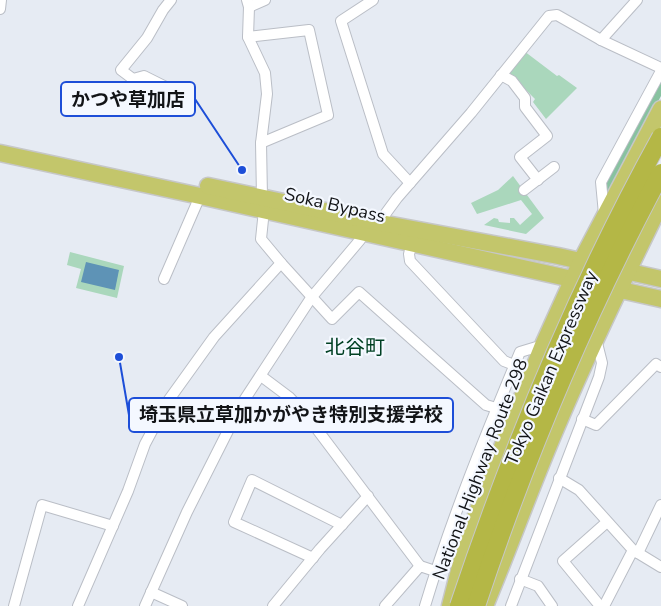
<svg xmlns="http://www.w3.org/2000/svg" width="661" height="606" viewBox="0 0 661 606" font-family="'Nunito Sans','Noto Sans JP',sans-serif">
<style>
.green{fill:#aad7bc}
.forest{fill:#88c2a0}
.water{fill:#5e93b6}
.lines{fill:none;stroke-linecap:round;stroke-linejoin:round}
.minor-casing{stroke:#babec6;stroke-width:12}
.trunk-casing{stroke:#c6c7c7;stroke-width:19}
.minor{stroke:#fff;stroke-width:10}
.trunk{stroke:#c3c66b;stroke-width:16}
.motorway-bridge-casing{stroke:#c6c7c7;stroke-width:20;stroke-linecap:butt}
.motorway-bridge{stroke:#b4b746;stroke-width:18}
.labels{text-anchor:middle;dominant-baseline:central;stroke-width:4.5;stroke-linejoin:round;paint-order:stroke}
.street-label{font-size:18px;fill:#121417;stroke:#f4f8ff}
.quarter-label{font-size:20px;fill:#004023;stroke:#f4f8ff}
.leader{fill:none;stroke:#1d4ed8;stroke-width:2}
.callout-dot{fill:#1d4ed8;stroke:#f4f8ff;stroke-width:2}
.callout{fill:#f4f8ff;stroke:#1d4ed8;stroke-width:2}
.callout-label{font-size:19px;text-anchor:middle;font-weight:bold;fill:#121417}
</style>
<rect width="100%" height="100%" fill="#e6ebf3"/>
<g class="green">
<path d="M524,51L557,76L559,75L577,88L546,119L533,102L535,99L509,73Z"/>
<path d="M513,176L544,218L526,234L484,225L494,218L498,219L499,222L510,223V218H514L520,225L532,214L521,200L477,214L471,203L498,190Z"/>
<path d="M70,252L124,266L117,298L76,288L81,269L67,265Z"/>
</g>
<path class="forest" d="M661,79V96L607,197L606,180Z"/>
<path class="water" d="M86,262L119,270L115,290L81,282Z"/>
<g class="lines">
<defs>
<g id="minor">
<path d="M171,0L163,10L147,38L121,70L133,79L144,76L180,94L174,109"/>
<path d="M247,0L249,7L248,37L265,73L267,94L261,143L262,197"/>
<path d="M373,0L341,21L383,154L410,183"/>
<path d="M249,7L265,0"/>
<path d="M0,9L1,0"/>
<path d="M248,37L309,30L328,115L261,143"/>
<path d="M601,40L637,0"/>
<path d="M501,75L512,81L525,98V107L547,136L520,157L538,180"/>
<path d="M524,190L554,167"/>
<path d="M604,214L601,182L661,71"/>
<path d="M381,223L386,213L397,198L471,113L549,16L557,15L601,40L661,68"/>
<path d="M412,243L409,254L410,261L504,361L514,365"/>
<path d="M281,263L332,319L359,292L486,405L496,408"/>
<path d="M164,279L200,196"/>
<path d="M261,376L289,397L307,416L420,566"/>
<path d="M582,419L596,425L656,364L661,367"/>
<path d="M559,478L579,490L633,550L661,567"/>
<path d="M638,553L661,505"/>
<path d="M313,558L234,522L252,480L342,525"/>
<path d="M520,579L538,586L552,606"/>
<path d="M151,592L182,606"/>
<path d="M14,606L42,505L113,526"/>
<path d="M78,606L128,491L145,444L168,401L214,337L281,263L261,239L264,210"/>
<path d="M145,606L187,512L241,405L311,298L360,240L363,232"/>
<path d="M273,606L320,549L368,496"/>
<path d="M385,606L420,566L435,571"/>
<path d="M425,606C451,519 485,436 520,352L543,345"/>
<path d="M511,606L599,377L602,363L596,339"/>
<path d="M600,606L563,561L607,522"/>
<path d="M604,606L633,550"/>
</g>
<g id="trunk">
<path d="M0,153L200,196L661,299"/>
<path d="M208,186L381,223L558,256L661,279"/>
<path d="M450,606L465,547L486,487L543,345L581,261L661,109"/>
<path d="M485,606C511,544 533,481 560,419C591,346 626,275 661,203"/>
</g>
</defs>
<use href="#minor" class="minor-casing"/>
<use href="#trunk" class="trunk-casing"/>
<use href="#minor" class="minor"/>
<use href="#trunk" class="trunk"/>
<defs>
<g id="motorway-bridge">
<path d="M459,606C513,445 578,287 661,137"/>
<path d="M476,606C526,455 586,313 661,173"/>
</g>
</defs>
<use href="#motorway-bridge" class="motorway-bridge-casing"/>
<use href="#motorway-bridge" class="motorway-bridge"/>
</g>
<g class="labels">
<g class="street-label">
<text transform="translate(335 205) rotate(13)">Soka Bypass</text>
<text transform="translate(551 368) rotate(-67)">Tokyo Gaikan Expressway</text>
<text transform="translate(480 469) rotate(-69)">National Highway Route 298</text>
</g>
<g class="quarter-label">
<text x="355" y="347">北谷町</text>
</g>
</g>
<path class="leader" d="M242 170L195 99M119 357L129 415"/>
<g class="callout-dot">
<circle cx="242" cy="170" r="5"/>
<circle cx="119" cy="357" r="5"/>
</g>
<g class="callout">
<rect x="61" y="82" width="134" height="34" rx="5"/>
<rect x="129" y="398" width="324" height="34" rx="5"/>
</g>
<g class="callout-label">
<text x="128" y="106">かつや草加店</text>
<text x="291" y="421">埼玉県立草加かがやき特別支援学校</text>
</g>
</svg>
